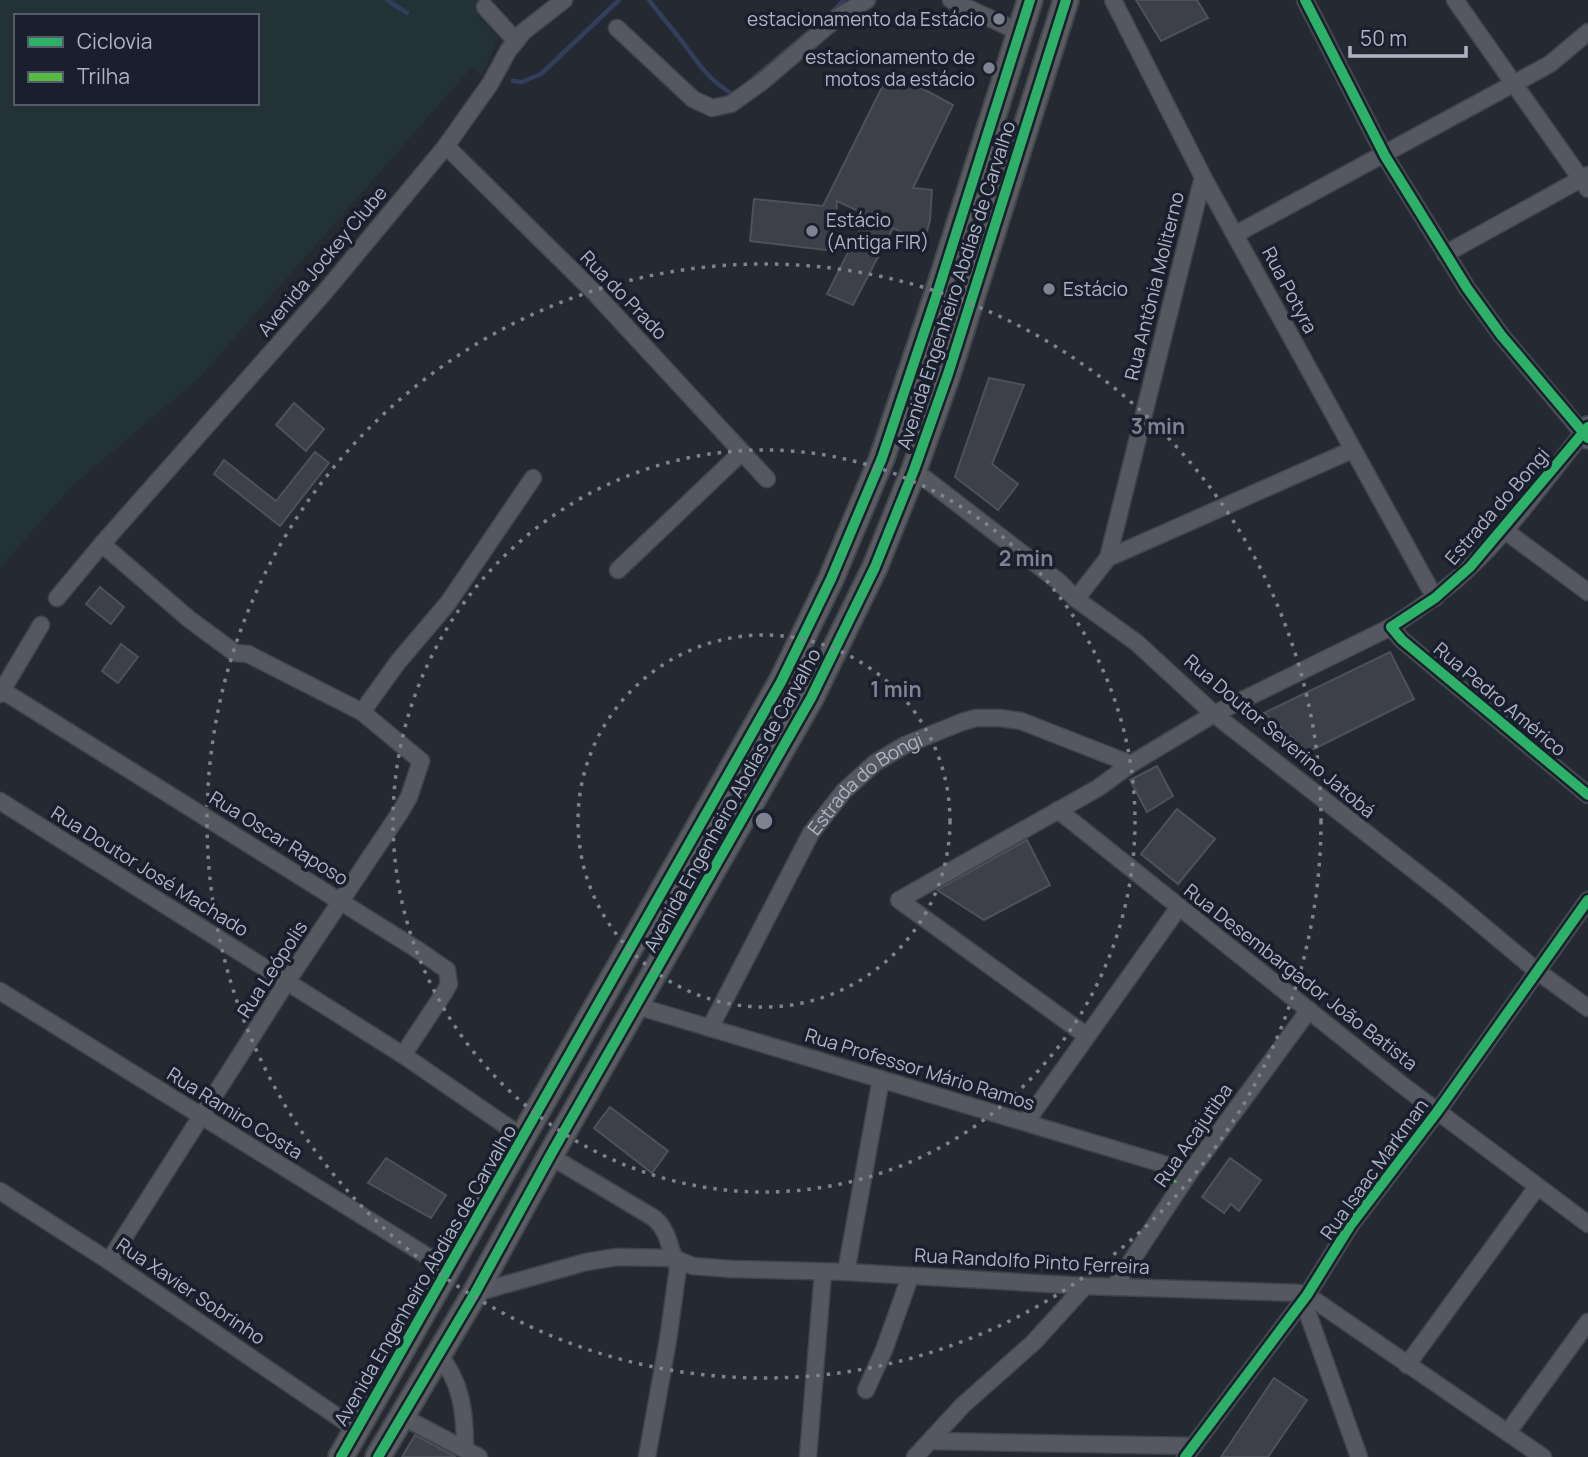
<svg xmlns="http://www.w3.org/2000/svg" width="1588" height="1457" viewBox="0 0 1588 1457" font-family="Manrope,sans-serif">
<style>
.green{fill:#223237;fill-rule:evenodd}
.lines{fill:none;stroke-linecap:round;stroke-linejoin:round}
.stream{stroke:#323e5b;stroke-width:4.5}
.building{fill:#3d4049;stroke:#4d515a;stroke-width:2}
.minor-casing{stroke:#41444b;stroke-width:19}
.major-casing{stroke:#42464f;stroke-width:24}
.highway-casing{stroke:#42454e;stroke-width:28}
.minor{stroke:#555860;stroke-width:16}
.major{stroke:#575a63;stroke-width:21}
.highway{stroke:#5a5c60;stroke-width:24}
.quiet{stroke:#58b947;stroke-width:9;stroke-dasharray:18 9;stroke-linecap:butt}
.cycleway-casing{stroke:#191f2c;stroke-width:15}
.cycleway{stroke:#2db169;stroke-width:10}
.ring{fill:none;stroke:#7e8392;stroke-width:3.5;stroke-dasharray:3.5 7}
.poi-dot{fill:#7e8392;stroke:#191f2c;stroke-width:2.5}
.labels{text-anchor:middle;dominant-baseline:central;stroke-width:7;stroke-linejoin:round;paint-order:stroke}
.poi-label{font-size:19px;fill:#aeb4c5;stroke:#191f2c;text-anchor:end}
.street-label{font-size:19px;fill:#aeb4c5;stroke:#191f2c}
.centre{fill:#7e8392;stroke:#191f2c;stroke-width:3.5}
.ring-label{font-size:21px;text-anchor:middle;font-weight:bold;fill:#7e8392;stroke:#191f2c;stroke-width:7;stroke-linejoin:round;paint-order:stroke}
</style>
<rect width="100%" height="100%" fill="#252932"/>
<path class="green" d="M0,0H490L477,15L498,38L482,76L472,67L199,378L71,487L0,568ZM16,16H257V103H16Z"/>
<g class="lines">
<g class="stream">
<path d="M387,0L407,13"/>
<path d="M649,0C661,17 676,32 687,48C701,68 713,83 734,95L736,93"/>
<path d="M829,15L844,0"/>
<path d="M751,80L817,25"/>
<path d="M513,81L522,82L541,74L619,0"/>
</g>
</g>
<g class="building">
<path d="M1136,0H1197L1208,18L1161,41Z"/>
<path d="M890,71L953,105L913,188L932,190L930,220L924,243L893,228L853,305L827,294L867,215L837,201L834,251L750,241L754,199L823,206Z"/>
<path d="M989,378L1024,385L992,464L1018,484L998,510L955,477Z"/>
<path d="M294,403L324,429L306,451L276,425Z"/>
<path d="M315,452L329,463L280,526L214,474L224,460L276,501Z"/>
<path d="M100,587L124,607L111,624L86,604Z"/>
<path d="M121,644L138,657L118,683L102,671Z"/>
<path d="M1390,652L1414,699L1308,752L1264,713Z"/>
<path d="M1157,766L1173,796L1147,812L1130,780Z"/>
<path d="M1177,809L1215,839L1178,884L1141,854Z"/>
<path d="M1027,840L1050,885L984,920L937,890Z"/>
<path d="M610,1107L668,1151L652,1173L594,1128Z"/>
<path d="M386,1158L446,1195L431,1218L368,1183Z"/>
<path d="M1230,1158L1261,1180L1239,1211L1231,1204L1224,1213L1202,1197Z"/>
<path d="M1274,1378L1307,1400L1268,1457H1221Z"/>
<path d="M415,1435L417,1436L456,1457H402Z"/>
</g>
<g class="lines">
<defs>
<g id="minor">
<path d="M951,0L1019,32"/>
<path d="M1113,0L1203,177L1435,598"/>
<path d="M1455,0L1588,189"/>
<path d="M485,7L516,41"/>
<path d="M617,28L693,99L712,108L731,104L763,81L838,17L867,0"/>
<path d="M446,146L592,290L767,479"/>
<path d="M1236,234L1550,64L1588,32"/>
<path d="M1445,254L1588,175"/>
<path d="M914,470L1058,581L1076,599L1137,643L1214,714L1452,900L1537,971L1588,1008"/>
<path d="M1504,530L1588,592"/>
<path d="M102,544L189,619L235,653L248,654L362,712L421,761L409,797L401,811L286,983L109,1261"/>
<path d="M1108,558L1352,450"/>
<path d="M618,570L742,452"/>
<path d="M57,598L102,544L324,293L446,146L490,84L508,51L523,32L564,0"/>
<path d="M1076,599L1108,558L1203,177"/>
<path d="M1391,627L1402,640L1588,795"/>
<path d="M0,689L418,950L447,970L449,984L444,993L403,1055"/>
<path d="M0,694L41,625"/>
<path d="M362,712L398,662L448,603L533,478"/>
<path d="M0,801L403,1055L524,1138"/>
<path d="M1058,810L1401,1084L1588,1224"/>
<path d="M0,991L448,1269"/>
<path d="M637,1006L1190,1172"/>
<path id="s1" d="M710,1028L811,833L844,791L875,763L905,745L962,722L976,718H1000L1021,721L1131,764"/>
<path d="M1087,1036L899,900L1098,788L1131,764L1214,714L1391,627C1419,609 1445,591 1469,568C1511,529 1546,478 1583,433L1501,335L1467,288L1385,156L1305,0"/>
<path d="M1026,1122L1179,907"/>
<path d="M550,1156L654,1218C670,1232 669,1250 678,1268L668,1340L647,1457"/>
<path d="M0,1191L109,1261L357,1430"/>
<path d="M846,1272L881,1079"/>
<path d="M1114,1287L1190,1172L1309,1010"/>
<path d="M475,1293L586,1262L617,1257L673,1258L693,1266L731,1269L846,1272L1085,1286L1300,1293L1307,1295L1543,1457"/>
<path d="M1303,1300L1359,1457"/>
<path d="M438,1354C462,1382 465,1413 465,1449"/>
<path d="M1407,1365L1537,1187"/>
<path d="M866,1390L884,1350L910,1277"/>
<path d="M401,1416L479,1457"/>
<path d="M1508,1432L1588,1322"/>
<path d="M930,1441L1193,1446"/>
<path d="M808,1457L823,1272"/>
<path d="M915,1457L963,1405L1033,1343L1085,1286"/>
<path d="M1185,1457L1307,1295L1350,1226L1437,1112L1588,900"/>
</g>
<path id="major" d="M1588,427L1583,433L1588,438"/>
<g id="highway">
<path d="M341,1457L781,682L831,579L882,458L936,297L1030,0"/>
<path d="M378,1457L475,1293L550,1156L811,698L875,567L914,470L948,374L1066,0"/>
</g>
</defs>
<use href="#minor" class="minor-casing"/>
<use href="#major" class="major-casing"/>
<use href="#highway" class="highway-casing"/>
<use href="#minor" class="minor"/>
<use href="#major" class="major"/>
<use href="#highway" class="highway"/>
<path class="quiet" d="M1172,1181L1173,1179"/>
<defs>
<g id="cycleway">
<path d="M1305,0L1385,156L1467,288L1501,335L1588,438"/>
<path d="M1588,427L1470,567L1435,598L1391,627L1402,640L1588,795"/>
<path d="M341,1457L781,682L831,579L882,458L936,297L1030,0"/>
<path d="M378,1457L475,1293L550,1156L811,698L875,567L914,470L948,374L1066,0"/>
<path d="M1185,1457L1307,1295L1350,1226L1437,1112L1588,900"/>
</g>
</defs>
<use href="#cycleway" class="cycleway-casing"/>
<use href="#cycleway" class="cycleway"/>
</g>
<g class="ring">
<circle cx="764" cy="821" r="186"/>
<circle cx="764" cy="821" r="371"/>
<circle cx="764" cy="821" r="557"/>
</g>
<g class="poi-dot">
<circle cx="999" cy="19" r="7"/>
<circle cx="989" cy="68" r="7"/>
<circle cx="812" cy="231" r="7"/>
<circle cx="1049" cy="289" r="7"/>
</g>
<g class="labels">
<g class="poi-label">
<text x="985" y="19">estacionamento da Estácio</text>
<text x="975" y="57">estacionamento de<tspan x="975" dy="22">motos da estácio</tspan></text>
<text x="826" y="220" text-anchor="start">Estácio<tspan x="826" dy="22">(Antiga FIR)</tspan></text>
<text x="1063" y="289" text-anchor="start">Estácio</text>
</g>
<g class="street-label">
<text transform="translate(322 261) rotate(-50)">Avenida Jockey Clube</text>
<text transform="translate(956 285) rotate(-72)">Avenida Engenheiro Abdias de Carvalho</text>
<text transform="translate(1154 286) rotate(-76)">Rua Antônia Moliterno</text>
<text transform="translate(1290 290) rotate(62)">Rua Potyra</text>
<text transform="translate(624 295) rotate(46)">Rua do Prado</text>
<text transform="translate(1497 506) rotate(-49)">Estrada do Bongi</text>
<text transform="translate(1500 699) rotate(40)">Rua Pedro Américo</text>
<text transform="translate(1280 736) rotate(40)">Rua Doutor Severino Jatobá</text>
<text stroke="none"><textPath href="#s1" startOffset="294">Estrada do Bongi</textPath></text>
<text transform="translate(732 800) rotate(-61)">Avenida Engenheiro Abdias de Carvalho</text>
<text transform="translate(279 838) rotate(32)">Rua Oscar Raposo</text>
<text transform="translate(150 871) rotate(32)">Rua Doutor José Machado</text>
<text transform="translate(272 969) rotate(-57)">Rua Leópolis</text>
<text transform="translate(1301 977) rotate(38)">Rua Desembargador João Batista</text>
<text transform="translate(920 1069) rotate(17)">Rua Professor Mário Ramos</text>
<text transform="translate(235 1113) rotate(32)">Rua Ramiro Costa</text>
<text transform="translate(1193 1135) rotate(-55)">Rua Acajutiba</text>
<text transform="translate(1374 1169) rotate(-54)">Rua Isaac Markman</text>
<text transform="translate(1032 1261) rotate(3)">Rua Randolfo Pinto Ferreira</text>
<text transform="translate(425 1275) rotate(-60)">Avenida Engenheiro Abdias de Carvalho</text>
<text transform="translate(191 1291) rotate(34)">Rua Xavier Sobrinho</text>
</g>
</g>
<circle cx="764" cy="821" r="10" class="centre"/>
<g class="ring-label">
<text x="1158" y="434">3 min</text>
<text x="1026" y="566">2 min</text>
<text x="896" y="697">1 min</text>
</g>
<rect x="14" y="14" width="245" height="91" fill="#191f2c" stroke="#555b69" stroke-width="2"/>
<rect x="28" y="37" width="35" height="10" fill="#2db169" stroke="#555b69" stroke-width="2"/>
<text x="77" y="49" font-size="21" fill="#aeb4c5">Ciclovia</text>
<rect x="28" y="72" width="35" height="10" fill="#58b947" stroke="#555b69" stroke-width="2"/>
<text x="77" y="84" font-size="21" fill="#aeb4c5">Trilha</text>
<path d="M1350 46v10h116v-10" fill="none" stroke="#aeb4c5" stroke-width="3.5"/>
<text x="1360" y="46" font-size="21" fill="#aeb4c5" stroke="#191f2c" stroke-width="5" paint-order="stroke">50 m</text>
</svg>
